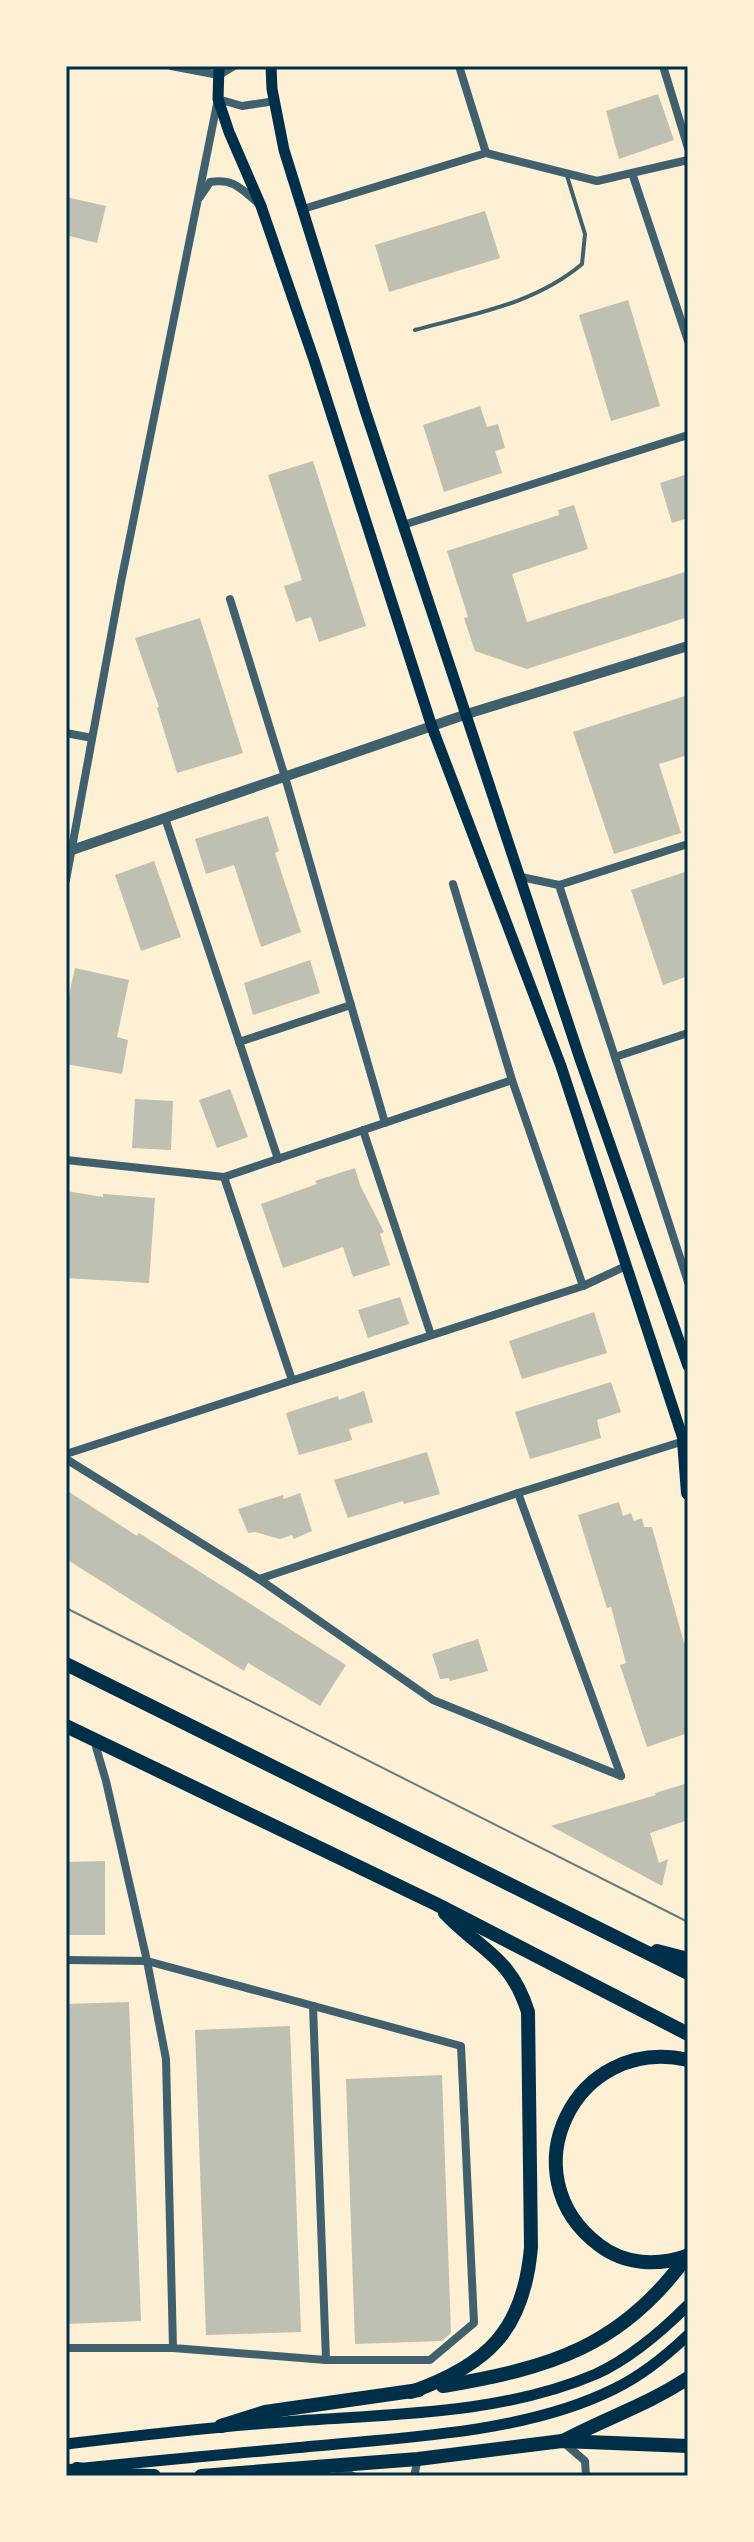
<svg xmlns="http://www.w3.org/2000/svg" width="754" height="2542" viewBox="0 0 754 2542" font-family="Quicksand,sans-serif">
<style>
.building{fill:#bec0b2}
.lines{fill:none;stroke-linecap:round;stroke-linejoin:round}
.service{stroke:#3f606c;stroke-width:4}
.minor{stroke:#3f606c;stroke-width:8}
.tertiary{stroke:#3f606c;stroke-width:10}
.secondary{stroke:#003049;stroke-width:11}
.trunk{stroke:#003049;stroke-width:14}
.tram{stroke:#657d81;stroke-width:2}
.neatline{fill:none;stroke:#003049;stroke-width:3}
</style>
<rect width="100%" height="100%" fill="#fdf0d5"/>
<g class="building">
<path d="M658,94L674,140L619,159L606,111Z"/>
<path d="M66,197L106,206L97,243L66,235Z"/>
<path d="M485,211L500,258L389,292L375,245Z"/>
<path d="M628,300L660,406L611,421L579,315Z"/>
<path d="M480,406L487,427L498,424L505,448L495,451L502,473L444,492L423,425Z"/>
<path d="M313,461L366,626L319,642L311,617L296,622L284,586L302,580L268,475Z"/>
<path d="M688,474V518L672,523L660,483Z"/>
<path d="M574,505L588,549L512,574L527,622L688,571V617L527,669L475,651L464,618L468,617L447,551L559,515L558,510Z"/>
<path d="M200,618L243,753L177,773L157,708L159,707L135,638Z"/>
<path d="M688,695V755L659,764L681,833L614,854L573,732Z"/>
<path d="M268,816L279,851L275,853L301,932L261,947L234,865L206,874L195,839Z"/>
<path d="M154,861L181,937L141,951L115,875Z"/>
<path d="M688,871V976L663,985L631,890Z"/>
<path d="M310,960L320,993L253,1015L244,983Z"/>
<path d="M75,968L129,980L117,1037L128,1040L122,1074L66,1064V1009Z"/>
<path d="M230,1089L248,1137L217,1148L199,1100Z"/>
<path d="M135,1099L173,1101L171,1150L132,1148Z"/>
<path d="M355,1168L360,1185L384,1232L380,1234L390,1265L353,1277L343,1247L283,1268L261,1204L317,1184L315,1181Z"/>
<path d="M66,1191L103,1197V1194L155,1198L149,1283L66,1278Z"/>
<path d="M400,1297L409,1324L368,1338L358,1310Z"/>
<path d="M594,1312L607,1353L522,1379L509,1341Z"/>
<path d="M611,1382L621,1412L597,1420L601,1438L530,1459L515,1412Z"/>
<path d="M364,1391L373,1422L349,1429L352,1440L299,1455L286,1413L338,1396L339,1400Z"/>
<path d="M427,1452L440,1494L404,1504L403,1501L348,1518L334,1480Z"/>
<path d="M66,1490L137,1536L139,1533L346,1665L320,1706L248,1663L244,1671L66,1559Z"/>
<path d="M300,1493L312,1531L294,1539L292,1535L280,1539L255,1532L248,1533L238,1509L283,1495L284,1499Z"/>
<path d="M619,1502L623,1516L631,1513L634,1521L642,1518L644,1527H652L684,1643L688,1642V1733L647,1747L620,1665L626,1663L611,1607L607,1608L578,1515Z"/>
<path d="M478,1639L488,1671L450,1681L449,1678L440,1679L432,1654Z"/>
<path d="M688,1783V1820L650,1833L659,1863L668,1859L662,1886L551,1826L656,1795L655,1793Z"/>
<path d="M105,1861V1935H66V1862Z"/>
<path d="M129,2002L141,2321L66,2324V2004Z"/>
<path d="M290,2026L301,2332L206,2335L195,2030Z"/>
<path d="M442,2075L451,2333L442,2341L355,2344L346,2079Z"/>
</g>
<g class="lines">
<path class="service" d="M415,330C473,314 535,304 582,264L585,234L567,176"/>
<g class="minor">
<path d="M171,66L219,75L234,66"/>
<path d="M459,66L486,153"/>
<path d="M663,66L688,148"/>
<path d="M632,173L688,341"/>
<path d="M200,197L210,182C234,178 241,189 258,203"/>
<path d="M303,209L486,153L597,181L688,160"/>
<path d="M403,525L688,435"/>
<path d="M230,599L285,777L385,1123"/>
<path d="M66,733L92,738"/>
<path d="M165,818L278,1159"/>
<path d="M521,877L559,885L688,844"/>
<path d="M66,880L121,582L218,99L242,106L275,101"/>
<path d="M453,884L512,1080L583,1286L626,1266"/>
<path d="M559,885L688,1282"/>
<path d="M239,1042L351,1005"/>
<path d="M615,1057L688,1033"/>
<path d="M363,1130L431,1335"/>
<path d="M66,1160L224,1177L512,1080"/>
<path d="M224,1177L292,1380"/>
<path d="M66,1454L583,1286"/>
<path d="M66,1459L259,1579L518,1493L684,1441"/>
<path d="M518,1493L621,1776"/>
<path d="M259,1579L433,1700L621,1776"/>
<path d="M66,1960L147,1961L461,2046L474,2323L430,2360H326L173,2348L166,2059L147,1961L106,1781L94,1740"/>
<path d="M313,2006L326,2360"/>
<path d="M66,2348H173"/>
<path d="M563,2442L585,2461L586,2476"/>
<path d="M336,2469L353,2476"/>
<path d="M414,2476L418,2459"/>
</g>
<path class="tertiary" d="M72,850L467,714L688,646"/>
<g class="secondary">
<path d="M219,66L218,99L229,132L261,206L314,360L432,727L561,1066L686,1448"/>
<path d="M271,66L272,89L284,150L365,410L580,1059L688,1366"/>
<path d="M66,2444C143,2435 219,2426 296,2421C395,2414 503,2414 596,2374C631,2358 661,2332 688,2305"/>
<path d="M66,2470C149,2461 232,2454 315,2446C411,2437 528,2432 614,2389C641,2376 666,2356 688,2335"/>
</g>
<g class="trunk">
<path d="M684,1441L688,1493"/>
<path d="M66,1664L688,1973"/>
<path d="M66,1726L436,1904L688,2034"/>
<path d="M657,1951L688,1959"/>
<path d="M687,2256C657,2266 625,2265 599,2245C507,2176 574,2034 688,2060"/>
<path d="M443,2386C550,2368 622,2347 688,2255"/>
<path d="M411,2392C488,2365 524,2330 531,2247L528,2012C511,1957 481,1951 445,1913"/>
<path d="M221,2426L265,2412L419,2390"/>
<path d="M563,2441C604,2419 649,2404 688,2378"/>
<path d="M77,2469L119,2475L154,2476"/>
<path d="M201,2476L418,2459L562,2441L688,2446"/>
</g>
<path class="tram" d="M66,1608L688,1922"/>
</g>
<rect width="754" height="2542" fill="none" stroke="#fdf0d5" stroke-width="136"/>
<rect x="68" y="68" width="618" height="2406" class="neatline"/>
</svg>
